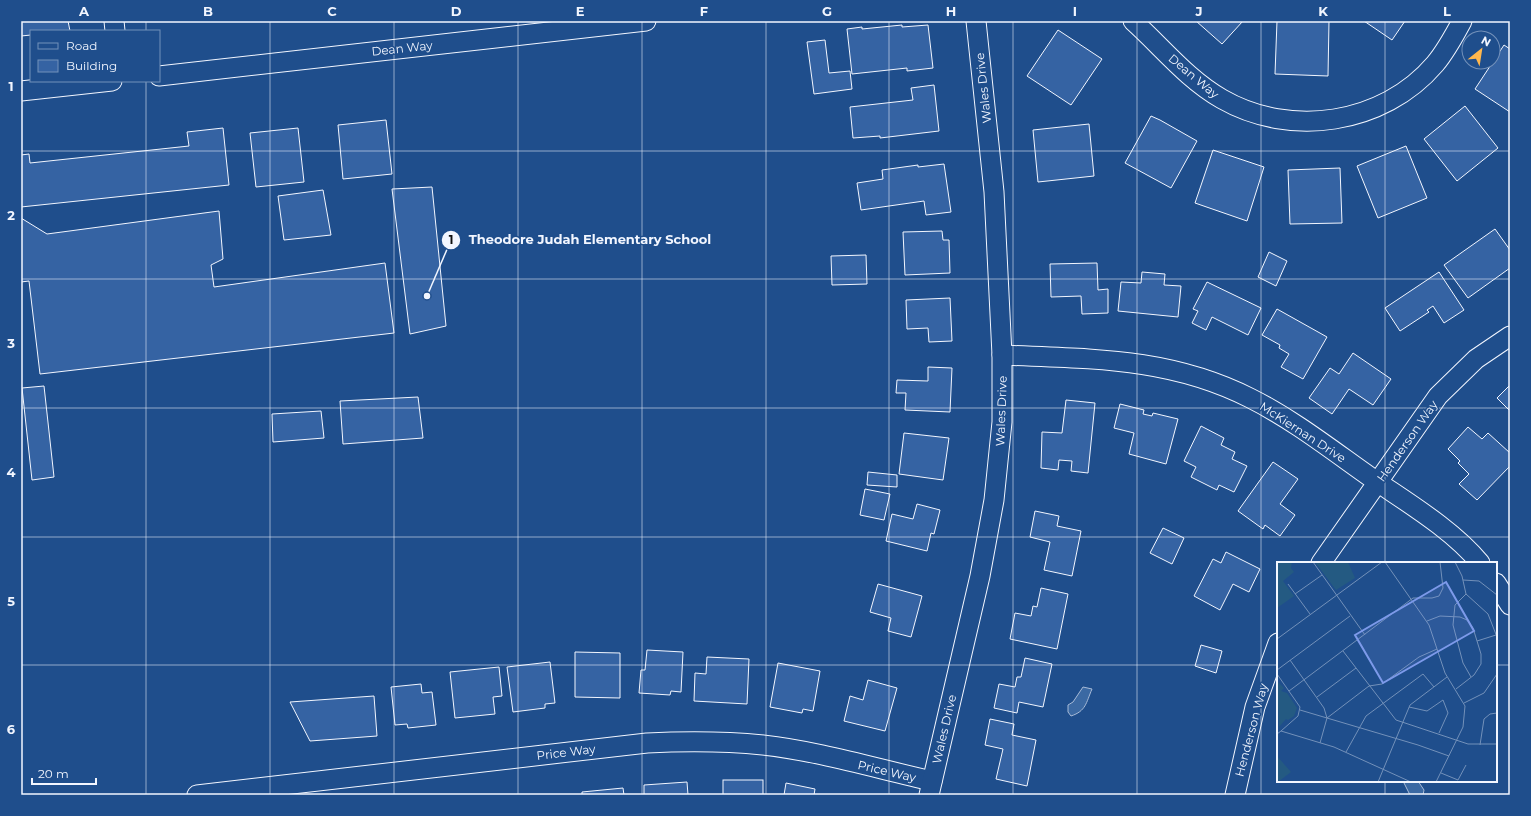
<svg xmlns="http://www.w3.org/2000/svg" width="1531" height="816" viewBox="0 0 1531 816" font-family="Montserrat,sans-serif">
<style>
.water{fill:#3b69a3;stroke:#a8bbd7}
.building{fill:#3563a3;stroke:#f2f6ff}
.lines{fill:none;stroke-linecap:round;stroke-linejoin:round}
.minor-casing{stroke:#f2f6ff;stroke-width:21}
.minor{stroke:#1f4e8c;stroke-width:19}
.grid{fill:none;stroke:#f2f6ff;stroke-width:1;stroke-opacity:0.55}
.labels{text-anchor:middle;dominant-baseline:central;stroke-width:3;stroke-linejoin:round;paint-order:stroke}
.street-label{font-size:12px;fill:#f2f6ff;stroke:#1f4e8c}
.inset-road{fill:none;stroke:#7391ba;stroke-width:1}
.view{fill:#7d9aea;fill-opacity:0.15;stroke:#7d9aea;stroke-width:2}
.inset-edge{fill:none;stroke:#f2f6ff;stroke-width:2}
.leader{fill:none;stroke:#f2f6ff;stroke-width:1.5}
.callout-dot{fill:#f2f6ff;stroke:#1f4e8c;stroke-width:1.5}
.mark-label{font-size:12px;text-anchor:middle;font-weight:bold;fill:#111}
.callout-label{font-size:13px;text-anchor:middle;font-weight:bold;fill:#f2f6ff;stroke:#1f4e8c;stroke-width:3;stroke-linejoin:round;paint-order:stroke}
.neatline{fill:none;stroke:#f2f6ff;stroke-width:1.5}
.grid-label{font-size:13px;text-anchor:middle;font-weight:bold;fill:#f2f6ff}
</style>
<rect width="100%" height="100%" fill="#1f4e8c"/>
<g class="water">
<path d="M1083,687L1092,689C1086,703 1086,711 1071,716L1068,712V705L1073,702Z"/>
<path d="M1403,781H1418L1424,790L1423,795H1410Z"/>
</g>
<g class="building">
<path d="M21,21H68L70,31H31V35L21,36Z"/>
<path d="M1196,21H1243L1222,44Z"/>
<path d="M1277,21H1329L1328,76L1275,74Z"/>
<path d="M1364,21H1405L1392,40Z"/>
<path d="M902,25V27L928,25L933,68L907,71V68L852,74L847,29L862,27V29Z"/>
<path d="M1058,30L1102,59L1071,105L1027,76Z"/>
<path d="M825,40L829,73L850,71L852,89L814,94L807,42Z"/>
<path d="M1504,45L1510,49V112L1475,89Z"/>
<path d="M934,85L939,131L880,138V136L853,138L850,107L913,100L911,88Z"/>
<path d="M1465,106L1498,148L1457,181L1424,139Z"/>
<path d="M1151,116L1160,120L1197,141L1171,188L1125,163Z"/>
<path d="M386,120L392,174L343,179L338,125Z"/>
<path d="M1089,124L1094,176L1038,182L1033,130Z"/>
<path d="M223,128L229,185L21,207V155L29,154L30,163L189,146L187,132Z"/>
<path d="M298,128L304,182L256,187L250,133Z"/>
<path d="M1406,146L1427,198L1378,218L1357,166Z"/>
<path d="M1213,150L1264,167L1247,221L1195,203Z"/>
<path d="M944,164L951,212L926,215L924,201L861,210L857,183L883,179L882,170L918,165V167Z"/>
<path d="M1340,168L1342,223L1290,224L1288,170Z"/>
<path d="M432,187L446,326L410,334L392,189Z"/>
<path d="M323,190L331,235L284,240L278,196Z"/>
<path d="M219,211L223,259L211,265L214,287L385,263L394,333L40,374L29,281L21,282V218L47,234Z"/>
<path d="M1495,229L1510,250V268L1468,298L1444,265Z"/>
<path d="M942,231L943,240H949L950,273L905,275L903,232Z"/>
<path d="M1269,252L1287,261L1276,286L1258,277Z"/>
<path d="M866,255L867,284L832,285L831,256Z"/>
<path d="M1097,263L1098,290L1108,289V313L1082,314L1081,296L1051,297L1050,264Z"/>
<path d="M1142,272L1165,274L1164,285L1181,286L1178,317L1118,311L1121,282L1141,283Z"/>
<path d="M1439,272L1464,310L1444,323L1433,306L1427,310L1429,312L1400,331L1385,308Z"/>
<path d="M1207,282L1261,308L1248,335L1212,317L1206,330L1192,323L1198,311L1193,309Z"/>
<path d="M950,298L952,341L929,342L928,328L907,329L906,300Z"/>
<path d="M1277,309L1327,337L1303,379L1281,367L1289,354L1279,348L1280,345L1262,335Z"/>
<path d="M1353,353L1391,379L1373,405L1349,389L1332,414L1309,398L1330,368L1339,374Z"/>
<path d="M928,367L952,368L950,412L905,410L906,393H896L897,380L928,381Z"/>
<path d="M1510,385V411L1497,398Z"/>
<path d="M44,386L54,477L32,480L22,388Z"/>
<path d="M418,397L423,438L343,444L340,401Z"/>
<path d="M1066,400L1095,403L1088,473L1071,471L1072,461L1059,460L1058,470L1041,468L1042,432L1062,433Z"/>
<path d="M1120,404L1144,410L1143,414L1152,416L1153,413L1178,419L1166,464L1129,454L1134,433L1114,428Z"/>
<path d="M321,411L324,438L273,442L272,414Z"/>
<path d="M1201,426L1224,438L1221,445L1235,452L1232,459L1247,466L1234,492L1219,485L1217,490L1191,477L1196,467L1184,461Z"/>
<path d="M1468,427L1482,439L1488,433L1510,453V466L1477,500L1459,484L1469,474L1458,463L1460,461L1448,449Z"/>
<path d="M904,433L949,438L943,480L899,474Z"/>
<path d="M1273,462L1298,479L1280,504L1295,515L1280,536L1265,525L1263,529L1238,511Z"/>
<path d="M868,472L897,475V487L867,485Z"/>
<path d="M865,489L890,494L884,520L860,515Z"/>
<path d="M917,504L940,510L934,534L931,533L927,551L886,541L892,514L913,519Z"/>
<path d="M1035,511L1059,516L1057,526L1081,531L1072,576L1044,570L1050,542L1030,537Z"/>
<path d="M1163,528L1184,538L1172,564L1150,553Z"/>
<path d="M1226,552L1260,569L1249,592L1233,584L1220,610L1194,596L1213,559L1221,563Z"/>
<path d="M878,584L922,596L911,637L888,631L891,618L870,612Z"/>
<path d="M1041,588L1068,594L1057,649L1010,639L1015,613L1031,616L1033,606L1037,607Z"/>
<path d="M1201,645L1222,651L1216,673L1195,666Z"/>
<path d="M647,650L683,652L681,692L671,691L670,695L639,693L641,670H645Z"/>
<path d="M575,652L620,653V698L575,697Z"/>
<path d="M707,657L749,659L747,704L694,701L695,673L706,674Z"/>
<path d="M1025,658L1052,664L1043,707L1019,702L1017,713L994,708L999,684L1015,687L1017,677H1021Z"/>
<path d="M550,662L555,703L545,704V708L513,712L507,667Z"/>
<path d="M778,663L820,671L813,711L803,709L802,713L770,707Z"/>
<path d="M499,667L502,696L493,697L495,714L455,718L450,672Z"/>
<path d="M868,680L897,688L885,731L844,721L850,696L863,700Z"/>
<path d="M421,684L422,693L432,692L436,725L408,728L407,724L395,725L391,687Z"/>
<path d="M374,696L377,736L310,741L290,702Z"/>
<path d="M990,719L1014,724L1012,735L1036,740L1027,786L996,779L1003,749L985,745Z"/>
<rect x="723" y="780" width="40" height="15"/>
<path d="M687,782L688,795H644V785Z"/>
<path d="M786,783L815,789L814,795H784Z"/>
<path d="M623,788L624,795H582V792Z"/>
</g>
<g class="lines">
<defs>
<g id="minor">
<path d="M114,21L115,31"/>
<path d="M1133,21C1162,47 1187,79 1222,99C1290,138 1383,125 1435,64C1446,51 1454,36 1462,21"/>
<path d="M159,76L646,21"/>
<path d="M21,91L112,81"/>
<path d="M1002,355C1090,359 1169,357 1250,398C1294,420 1333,451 1373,479C1408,503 1453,530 1480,563"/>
<path d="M1321,563L1438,396L1476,359L1510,336"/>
<path d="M1496,583L1510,605"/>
<path d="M197,795L647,743C686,741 724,741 763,745C818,751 878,769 932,781"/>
<path d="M929,795L980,576L994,500L1002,422V355L994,192L976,21"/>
<path d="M1235,795L1255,707L1278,643"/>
</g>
</defs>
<use href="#minor" class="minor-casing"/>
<use href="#minor" class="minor"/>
</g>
<path class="grid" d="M146,21V31M270,21V795M394,21V795M518,21V795M642,21V795M766,21V795M889,21V795M1013,21V795M1137,21V795M1261,21V795M1385,21V563M146,81V795M21,151H1510M21,279H1510M21,408H1510M21,537H1510M21,665H1278M1496,665H1510M1385,781V795"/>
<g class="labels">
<g class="street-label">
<text transform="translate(402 48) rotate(-6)">Dean Way</text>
<text transform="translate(1194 76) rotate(40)">Dean Way</text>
<text transform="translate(983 88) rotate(-96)">Wales Drive</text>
<text transform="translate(1001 411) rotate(-88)">Wales Drive</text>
<text transform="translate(1303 432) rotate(33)">McKiernan Drive</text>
<text transform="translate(1407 441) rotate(-55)">Henderson Way</text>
<text transform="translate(944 729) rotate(-77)">Wales Drive</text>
<text transform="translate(1251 730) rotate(-75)">Henderson Way</text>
<text transform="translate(566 752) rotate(-7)">Price Way</text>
<text transform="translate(887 771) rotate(13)">Price Way</text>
</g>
</g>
<g transform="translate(1277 562)">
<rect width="220" height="220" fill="#1f4e8c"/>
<path d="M0,0H15L14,6L17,10L6,19L17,34L0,46ZM38,0H71L78,16L59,28ZM0,119L7,126L4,129L10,131L20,146L17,154L11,158L9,157L2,165ZM0,194L14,210L1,220H0Z" fill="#245a82"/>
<path class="inset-road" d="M36,0L88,73M108,0L152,63L168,111L188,144L186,165L159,220M178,0L185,14L189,32L211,52L220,75M186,18L202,19L220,33M11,22L33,52M18,32L45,13M189,32L178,43L176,63L186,101L194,115M150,59L163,54L183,55L190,58L196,66L204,92V102L197,113L179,127M0,77L105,0M200,79L219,73M66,89L119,158L191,182H220M13,98L47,146L50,156L43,181M0,108L73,54M0,112L23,145L21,154L4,169M12,129L136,36H155L162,34L166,26L163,0M40,135L79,106M187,141L207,131L220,112M132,145L150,149L166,138L171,151L162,171M23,148L141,183L172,194M50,156L92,124L105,122L142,95L160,87M0,172L4,169L57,185L134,220M203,183L207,157L213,152L220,151M69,190L89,154L146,112L157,125M164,211L181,218L189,203M101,220L133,143L170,115"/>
<path class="view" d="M169,20L197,69L106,121L78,73Z"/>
<rect width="220" height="220" class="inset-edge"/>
</g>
<path class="leader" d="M427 296L451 240"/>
<g class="callout-dot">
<circle cx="427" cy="296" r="4"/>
<circle cx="451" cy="240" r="10"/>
</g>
<g class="mark-label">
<text x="451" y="244">1</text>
</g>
<g class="callout-label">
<text x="590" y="244">Theodore Judah Elementary School</text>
</g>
<rect width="1531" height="816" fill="none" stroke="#1f4e8c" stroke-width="44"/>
<rect x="30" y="30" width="130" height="52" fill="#1f4e8c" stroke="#7391ba"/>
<rect x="38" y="43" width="20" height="6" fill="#1f4e8c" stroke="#7391ba"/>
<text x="66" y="50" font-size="12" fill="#f2f6ff">Road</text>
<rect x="38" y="60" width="20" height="12" fill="#3563a3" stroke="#7391ba"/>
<text x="66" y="70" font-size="12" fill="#f2f6ff">Building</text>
<g transform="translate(1481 50) rotate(30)"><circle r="19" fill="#1f4e8c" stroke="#7391ba"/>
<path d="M0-3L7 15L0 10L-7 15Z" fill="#ffb74d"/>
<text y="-6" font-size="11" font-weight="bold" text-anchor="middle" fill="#f2f6ff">N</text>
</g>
<path d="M32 778v6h64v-6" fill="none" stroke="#f2f6ff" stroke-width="2"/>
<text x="38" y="778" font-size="12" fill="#f2f6ff" stroke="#1f4e8c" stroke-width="3" paint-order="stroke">20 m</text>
<rect x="22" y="22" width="1487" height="772" class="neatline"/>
<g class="grid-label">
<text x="84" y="16">A</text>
<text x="208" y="16">B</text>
<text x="332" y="16">C</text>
<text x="456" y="16">D</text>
<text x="580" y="16">E</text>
<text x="704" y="16">F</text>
<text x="827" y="16">G</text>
<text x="951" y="16">H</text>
<text x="1075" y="16">I</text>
<text x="1199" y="16">J</text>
<text x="1323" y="16">K</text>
<text x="1447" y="16">L</text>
<text x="11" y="91">1</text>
<text x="11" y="220">2</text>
<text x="11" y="348">3</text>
<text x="11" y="477">4</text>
<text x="11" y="606">5</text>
<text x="11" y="734">6</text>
</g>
</svg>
